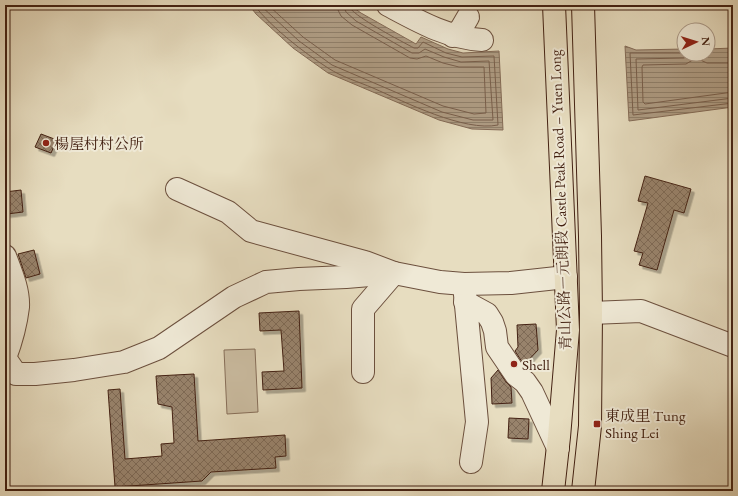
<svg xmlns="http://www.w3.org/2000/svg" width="738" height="496" viewBox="0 0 738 496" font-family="'EB Garamond','Noto Serif TC',serif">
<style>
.green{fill:#cbbda2;stroke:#876f5a}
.water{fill:url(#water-rules);stroke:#846b57}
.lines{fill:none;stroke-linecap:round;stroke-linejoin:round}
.shore{stroke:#795f4c;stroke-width:1}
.building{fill:url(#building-cross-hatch);stroke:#432112;filter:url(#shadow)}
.minor-casing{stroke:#6c503e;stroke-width:24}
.major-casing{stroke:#432112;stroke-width:24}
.minor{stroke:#efe9d6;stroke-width:22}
.major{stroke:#e7ddc0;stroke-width:22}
.poi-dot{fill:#8f2418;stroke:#efe9d6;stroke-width:1.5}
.labels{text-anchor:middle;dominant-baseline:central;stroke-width:4;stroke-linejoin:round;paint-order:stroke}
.poi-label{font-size:15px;fill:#432112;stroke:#efe9d6;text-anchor:start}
.street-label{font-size:15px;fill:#432112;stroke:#efe9d6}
</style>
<defs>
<pattern id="water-rules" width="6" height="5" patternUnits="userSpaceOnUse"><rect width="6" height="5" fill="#af9d85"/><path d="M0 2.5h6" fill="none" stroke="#90806b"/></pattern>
<pattern id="building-cross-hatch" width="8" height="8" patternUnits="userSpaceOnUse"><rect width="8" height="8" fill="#98836c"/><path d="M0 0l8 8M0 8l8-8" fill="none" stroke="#7e6b57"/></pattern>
<filter id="shadow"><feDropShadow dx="3.5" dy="3.5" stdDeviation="0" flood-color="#0004"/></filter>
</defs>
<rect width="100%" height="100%" fill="#e7ddc0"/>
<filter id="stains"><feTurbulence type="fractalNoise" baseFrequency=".005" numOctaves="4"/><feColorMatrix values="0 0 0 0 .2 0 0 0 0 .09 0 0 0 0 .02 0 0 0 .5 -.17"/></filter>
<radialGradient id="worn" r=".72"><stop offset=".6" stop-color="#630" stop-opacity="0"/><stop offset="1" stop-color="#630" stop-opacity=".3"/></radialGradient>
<path class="green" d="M255,349L258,412L227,414L224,350Z"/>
<g class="water">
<path d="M249,5H350L361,13L416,44L421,37L448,49L463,53L499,51L503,130L472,129L439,120L328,73L293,48L256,14Z"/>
<path d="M625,46L636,50L684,49V54H708V49L733,48V107L629,121Z"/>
</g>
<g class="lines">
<g class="shore">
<path d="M254,5C272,28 303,52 328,68C342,77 359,82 373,88C405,102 464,132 498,125L494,56L462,57L446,53L423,42L418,48H414C403,42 350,15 348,5"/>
<path d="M260,5L299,41L332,65L442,112L473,120H493L489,61L461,62L444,57L425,49L419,53H412L356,21L346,12L343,5"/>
<path d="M268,5L303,37L335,60L443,106L474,114L486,113L484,67H459L443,63L426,56L417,59L410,58L352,25L341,16L338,10L337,5"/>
<path d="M684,53H630L633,115L733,103"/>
<path d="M691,54L684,58L636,59L638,110L733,98"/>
<path d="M733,63H707L696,58L686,64L643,65L642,67L643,102L645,104L733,92"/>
</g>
</g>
<g class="building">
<path d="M41,134L57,140L51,153L35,147Z"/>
<path d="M645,176L691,189L684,213L674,210L657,270L639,265L643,253L634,251L648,203L638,201Z"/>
<path d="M21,190L23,212L7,214L5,192Z"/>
<path d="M34,250L40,274L26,278L18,254Z"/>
<path d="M299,311L302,388L263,390L262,372L284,371L281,330L260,331L259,313Z"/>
<path d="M536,324L538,350L524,365L515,351L518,347L517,325Z"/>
<path d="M498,370L506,382L511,387L512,403L492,404L491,378Z"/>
<path d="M194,374L198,441L285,435L286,456L275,457L276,468L211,472L202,481L115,487L108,390L120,389L125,459L162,456L161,444L174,443L172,407L158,404L156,376Z"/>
<path d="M509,418L529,419L528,439L508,438Z"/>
</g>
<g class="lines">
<defs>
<g id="minor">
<path d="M388,5C418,21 447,38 482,40"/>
<path d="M453,36L461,29L468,17"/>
<path d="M177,189L228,212L251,231L365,262L394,273L363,309V372"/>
<path d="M5,256C11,272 19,290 18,307C16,324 11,342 5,358"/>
<path d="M464,284L477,422L471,462"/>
<path d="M465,302L487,314L492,322L495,331L497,347L516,375L525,382L532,392L558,448"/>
<path d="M591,313L641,311L733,346"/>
<path d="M5,358L16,374H35L74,370L124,362L159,348L234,297L266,282L299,279L346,277L394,273L440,282L464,284L511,283L566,277"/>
</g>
<g id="major">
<path d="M553,491L559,437L568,330L554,5"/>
<path d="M583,491L590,426L591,313L590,236L583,5"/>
</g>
</defs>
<use href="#minor" class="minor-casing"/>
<use href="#major" class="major-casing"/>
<use href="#minor" class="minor"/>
<use href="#major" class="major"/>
</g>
<g class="poi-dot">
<circle cx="46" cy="143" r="4"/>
<circle cx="514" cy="364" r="4"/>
<rect x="593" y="420" width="8" height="8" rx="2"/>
</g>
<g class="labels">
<g class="poi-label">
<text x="54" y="143">楊屋村村公所</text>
<text x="522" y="364">Shell</text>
<text x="605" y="415">東成里 Tung<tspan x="605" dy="17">Shing Lei</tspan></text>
</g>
<g class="street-label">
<text transform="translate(560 200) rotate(-92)">青山公路－元朗段 Castle Peak Road – Yuen Long</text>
</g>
</g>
<rect width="738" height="496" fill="none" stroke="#e7ddc0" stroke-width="20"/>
<rect x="6" y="6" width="726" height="484" fill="none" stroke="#432112" stroke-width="2"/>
<rect x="10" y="10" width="718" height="476" fill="none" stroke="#432112"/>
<g transform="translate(696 42) rotate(86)"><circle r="19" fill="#efe9d6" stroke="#aa9988"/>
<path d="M0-3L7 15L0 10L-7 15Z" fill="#8f2418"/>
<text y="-6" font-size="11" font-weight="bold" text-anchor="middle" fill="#432112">N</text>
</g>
<rect width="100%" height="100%" filter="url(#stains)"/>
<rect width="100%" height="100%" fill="url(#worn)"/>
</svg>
